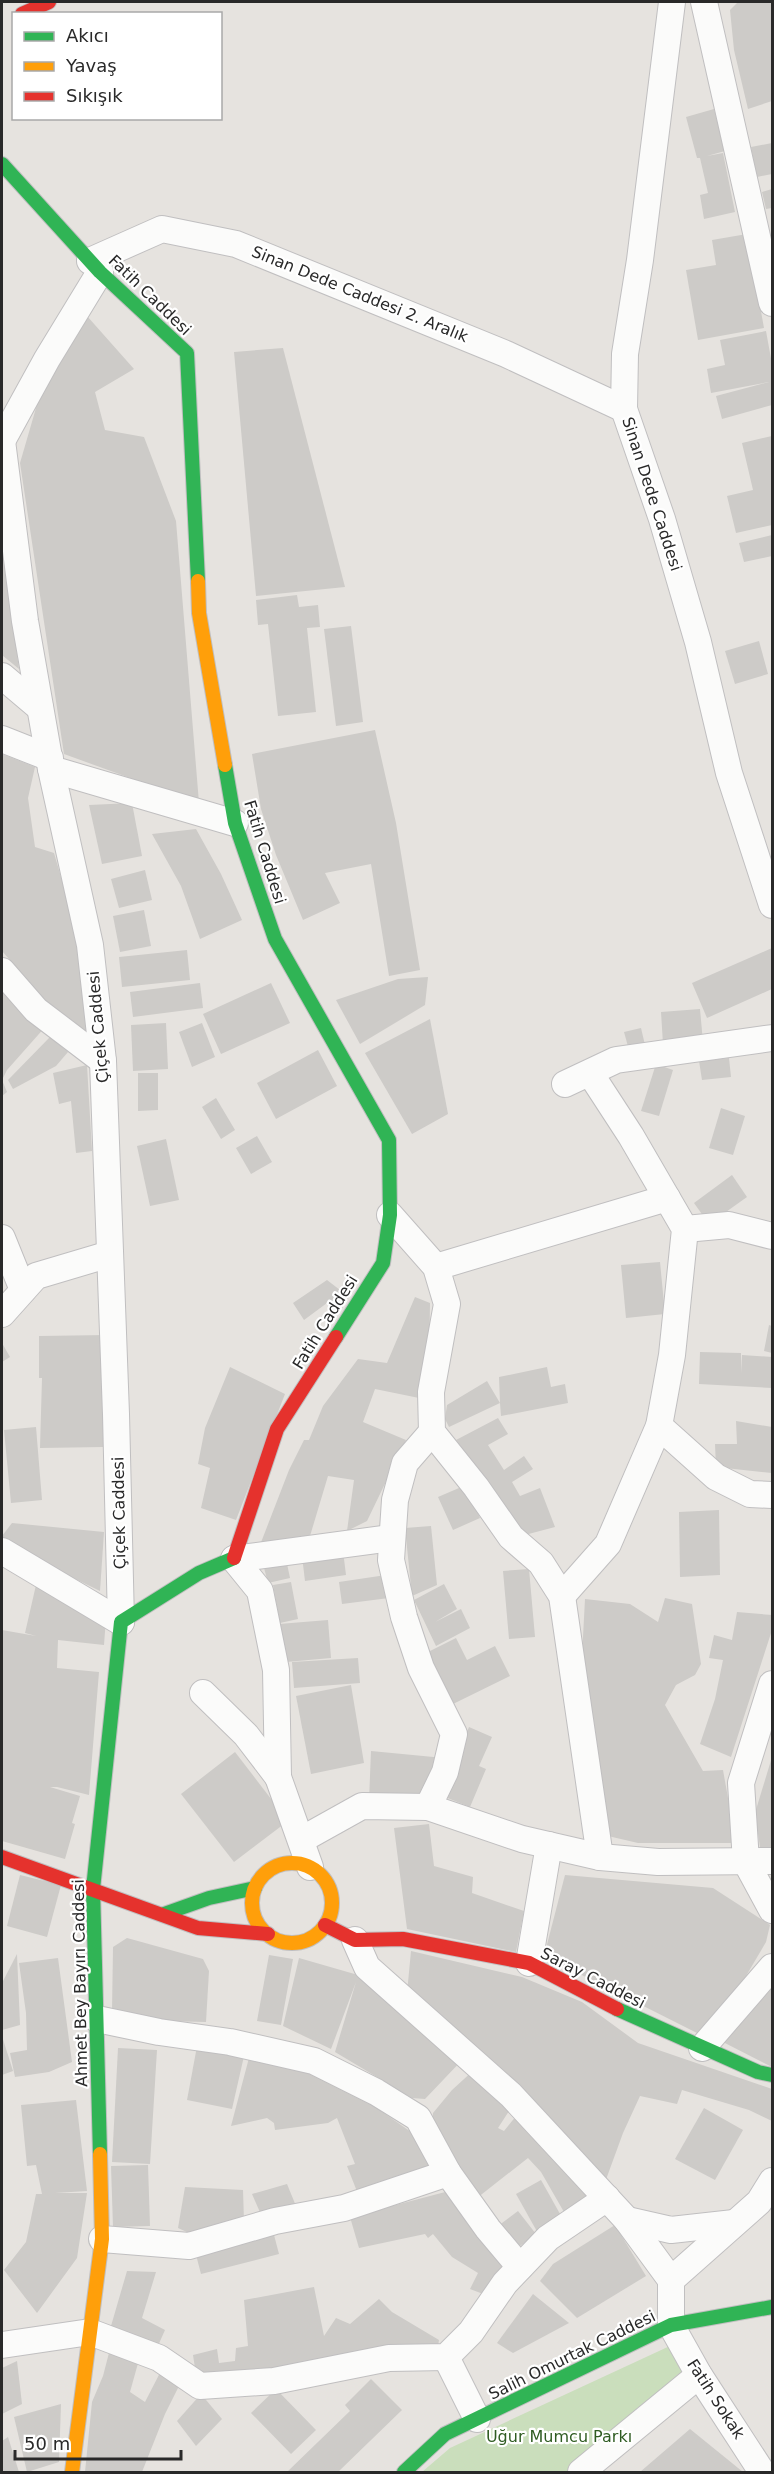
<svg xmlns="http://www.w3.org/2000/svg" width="774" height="2474" viewBox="0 0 774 2474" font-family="'DejaVu Sans',sans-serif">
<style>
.green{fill:#cadebc}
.building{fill:#cdcbc8}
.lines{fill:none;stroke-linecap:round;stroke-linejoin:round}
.street-casing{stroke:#c0bfc0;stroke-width:28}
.fast-casing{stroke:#c0bfc0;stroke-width:16}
.slow-casing{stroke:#c0bfc0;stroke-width:16}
.jam-casing{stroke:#c0bfc0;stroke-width:16}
.street{stroke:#fbfbfa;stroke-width:26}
.fast{stroke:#30b455;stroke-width:14}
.slow{stroke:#ff9f0a;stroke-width:14}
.jam{stroke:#e5322d;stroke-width:14}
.labels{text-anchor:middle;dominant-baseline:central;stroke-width:4.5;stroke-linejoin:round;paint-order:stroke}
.street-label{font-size:16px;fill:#292929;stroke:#fff}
.park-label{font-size:16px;fill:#2f5c22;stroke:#fff}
</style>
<rect width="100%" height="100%" fill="#e6e3df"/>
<path class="green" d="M672,2345L699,2375L568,2472H422L450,2448Z"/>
<g class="building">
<path d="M738,2L772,3V101L748,109L734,50L730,10Z"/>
<path d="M714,109L725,151L707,156L723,153L735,212L704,219L700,195L708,193L700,158H697L686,117Z"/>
<path d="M772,143V174L757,177L751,147Z"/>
<path d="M772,189V208L766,209L762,192Z"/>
<path d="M747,234L764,328L698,340L686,270L716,265L712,240Z"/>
<path d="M87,316L134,369L95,392L105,430L144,437L176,521L199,803L64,754L20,463L43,384Z"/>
<path d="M766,331L772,364V405L722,419L716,396L769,382L711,393L707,369L725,365L720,340Z"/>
<path d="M283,348L345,587L256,596L234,352Z"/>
<path d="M772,436V525L736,533L727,496L753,490L742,443Z"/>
<path d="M772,535V556L744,562L739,543Z"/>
<path d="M2,551H3L19,669L2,655Z"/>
<path d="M297,595L299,607L318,605L320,627L307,628L316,712L278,716L268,624L258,625L256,600Z"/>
<path d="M351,626L363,722L336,726L324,629Z"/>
<path d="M759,641L768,674L735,684L725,651Z"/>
<path d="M375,730L396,823L420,970L389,976L371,864L325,873L340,903L303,920L276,855L261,809L252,754Z"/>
<path d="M2,754L35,767L28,798L35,847L54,853L83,953L89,1030L80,1032L44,999L2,951Z"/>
<path d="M132,803L142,856L102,864L89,805Z"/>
<path d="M196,829L221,874L242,920L200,939L181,886L152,834Z"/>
<path d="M145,870L152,900L119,908L111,879Z"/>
<path d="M144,910L151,946L120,952L113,916Z"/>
<path d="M772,948V989L707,1018L692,983Z"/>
<path d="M187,950L190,980L122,987L119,957Z"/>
<path d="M428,977L425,1005L360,1044L336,1000L398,979Z"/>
<path d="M2,982L46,1026L7,1070L2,1080L7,1092L2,1096Z"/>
<path d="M200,983L203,1008L133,1017L130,992Z"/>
<path d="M271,983L290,1023L221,1054L203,1014Z"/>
<path d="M700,1009L703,1042L663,1044L661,1012Z"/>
<path d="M430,1019L448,1114L412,1134L365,1053Z"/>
<path d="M166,1023L168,1069L133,1071L131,1025Z"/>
<path d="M202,1023L215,1057L192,1067L179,1032Z"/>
<path d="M641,1028L645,1045L629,1050L624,1032Z"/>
<path d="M50,1037L68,1052L56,1066L13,1089L8,1080Z"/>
<path d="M318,1050L337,1086L276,1119L257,1083Z"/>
<path d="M729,1058L731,1077L702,1080L699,1061Z"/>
<path d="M656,1064L673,1070L659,1116L641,1111Z"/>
<path d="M87,1065L92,1151L76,1153L71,1101L59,1104L53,1073Z"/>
<path d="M138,1073H158V1110L138,1111Z"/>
<path d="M216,1098L235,1130L221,1139L202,1107Z"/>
<path d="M721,1108L745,1116L733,1155L709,1148Z"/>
<path d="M257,1136L272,1162L251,1174L236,1148Z"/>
<path d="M166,1139L179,1200L150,1206L137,1146Z"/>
<path d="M732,1175L747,1197L709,1224L694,1203Z"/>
<path d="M660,1262L665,1314L626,1318L621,1265Z"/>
<path d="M327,1280L349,1297L339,1313L327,1303L304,1320L293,1303Z"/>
<path d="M415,1297L430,1303L429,1367L424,1399L375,1389L363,1422L406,1440L367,1521L347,1531L354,1480L328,1476L310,1536L260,1545L289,1470L304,1440H309L323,1406L358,1359L387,1363Z"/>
<path d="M769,1325L772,1326V1353L764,1351Z"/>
<path d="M107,1335L103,1377V1447L40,1448L42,1378H39V1336Z"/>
<path d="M2,1343L10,1357L2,1362Z"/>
<path d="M700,1352L741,1353V1373L742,1355L772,1357V1388L699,1384Z"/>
<path d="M230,1367L285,1394L236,1520L201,1508L210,1468L198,1464L205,1428Z"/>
<path d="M547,1367L551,1387L565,1384L568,1403L501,1416L500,1403L449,1427L445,1419L447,1405L487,1381L500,1403L499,1377Z"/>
<path d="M498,1418L508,1434L488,1445L504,1470L524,1456L533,1469L512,1482L520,1496L540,1488L555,1527L521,1536L487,1482L456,1440Z"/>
<path d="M736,1421L772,1427V1473L716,1467L715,1444H737Z"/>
<path d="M36,1427L42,1500L11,1503L4,1430Z"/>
<path d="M466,1485L480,1518L453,1530L438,1497Z"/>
<path d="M719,1510L720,1575L680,1577L679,1512Z"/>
<path d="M12,1523L104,1532L100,1591L2,1543V1536Z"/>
<path d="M431,1526L437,1585L412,1596L405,1528Z"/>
<path d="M343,1551L346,1575L305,1581L302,1556Z"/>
<path d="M286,1559L290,1578L268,1583L263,1564Z"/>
<path d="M529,1569L535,1637L509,1639L503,1571Z"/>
<path d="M386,1575L389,1598L342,1604L339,1582Z"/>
<path d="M291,1582L298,1619L280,1623L273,1585Z"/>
<path d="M444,1584L457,1609L435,1622L461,1609L470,1628L436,1646L414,1600Z"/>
<path d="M36,1585L106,1618L104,1645L58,1640L57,1668L99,1672L89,1795L57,1787H50L80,1796L72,1823L75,1824L65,1859L2,1841V1630L36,1636L25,1633Z"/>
<path d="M665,1598L692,1604L701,1664L695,1675L676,1685L665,1705L703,1771L723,1770L736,1843H638L608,1836L582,1656L585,1599L630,1604L658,1622Z"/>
<path d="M737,1612L772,1615V1630L731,1757L700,1744L715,1699L723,1660L709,1658L714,1635L732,1640Z"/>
<path d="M328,1620L331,1658L286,1662L279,1624Z"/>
<path d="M456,1638L467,1660L495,1646L510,1676L453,1704L428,1652Z"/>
<path d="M358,1658L360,1683L294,1688L292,1662Z"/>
<path d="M351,1685L364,1763L311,1774L296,1696Z"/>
<path d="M469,1727L492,1737L479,1766L486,1769L470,1807L440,1795Z"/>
<path d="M371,1751L444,1758L425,1804L369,1801Z"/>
<path d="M235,1752L288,1821L234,1862L181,1794Z"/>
<path d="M772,1757V1847H760L755,1813Z"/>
<path d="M429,1824L434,1866L473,1877L472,1893L524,1911L516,1952L407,1929L394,1828Z"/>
<path d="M20,1875L61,1885L47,1937L7,1926Z"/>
<path d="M565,1875L713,1888L770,1925L766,1942L723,2015L703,2036L544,1956Z"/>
<path d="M127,1938L203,1959L209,1971L206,2022L123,2020L112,2011L113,1947Z"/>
<path d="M411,1951L522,1977L582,2002L638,2043L772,2089V2121L749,2110L682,2090L677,2104L640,2096L623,2133L604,2185L407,1993Z"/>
<path d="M17,1954L20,2025L2,2030V1983Z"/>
<path d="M269,1955L293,1959L281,2025L257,2021Z"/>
<path d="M58,1958L72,2062L49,2072L15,2077L10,2053L27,2050L26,2013L19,1963Z"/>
<path d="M299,1958L358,1975L464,2058L425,2099L412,2098L335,2052L356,1982L331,2049L283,2026Z"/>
<path d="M772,1984V2067L721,2041Z"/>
<path d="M2,2036L13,2071L2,2075Z"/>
<path d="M198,2041L244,2056L232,2109L187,2100Z"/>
<path d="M118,2048L157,2050L150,2164L112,2162Z"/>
<path d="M250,2054L309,2072L368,2102L414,2134L439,2161L425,2174L358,2194L347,2166L355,2164L337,2118L328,2123L275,2130L274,2123L267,2118L231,2126Z"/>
<path d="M475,2069L513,2105L498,2128L504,2131L521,2110L601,2196L568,2219L541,2172L528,2158L477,2198L432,2124L433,2113L452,2090Z"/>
<path d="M76,2100L87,2191L55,2193H87L77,2258L37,2313L4,2270L26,2242L36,2194H42L36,2165L27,2166L21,2105Z"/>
<path d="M704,2108L743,2130L715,2180L675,2159Z"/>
<path d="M148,2165L150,2226L113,2227L111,2166Z"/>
<path d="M541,2180L564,2221L539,2235L516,2194Z"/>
<path d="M287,2184L296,2206L262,2217L252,2194Z"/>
<path d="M185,2187L243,2190L244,2222L200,2238L178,2228Z"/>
<path d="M449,2191L513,2268L491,2297L470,2289L478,2273L452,2257L433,2234L428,2238L425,2234L359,2248L350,2217Z"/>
<path d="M518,2211L536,2234L516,2249L498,2226Z"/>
<path d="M615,2225L646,2276L577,2318L540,2281L553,2264Z"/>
<path d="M273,2231L279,2254L201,2274L195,2251Z"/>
<path d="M127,2271L156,2272L142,2318L165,2330L157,2348L111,2326Z"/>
<path d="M314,2287L324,2336L336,2318L350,2324L379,2299L392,2312L439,2340L437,2352L197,2381L193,2355L217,2349L219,2363L235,2361L236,2348L248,2346L244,2300Z"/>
<path d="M533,2294L569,2323L513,2353L497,2343Z"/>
<path d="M110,2349L140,2356L130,2392L145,2402L163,2367L183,2378L165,2414L142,2472H85L92,2402L103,2376Z"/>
<path d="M17,2361L22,2404L2,2414V2368Z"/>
<path d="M371,2379L402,2410L338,2472H287L350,2411L345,2405Z"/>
<path d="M276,2389L316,2430L291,2454L251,2413Z"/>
<path d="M201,2394L222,2419L196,2446L177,2421Z"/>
<path d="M61,2404L59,2462L27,2472L14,2417Z"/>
<path d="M690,2429L743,2472H640Z"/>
<path d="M8,2437L19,2472H2V2441Z"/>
</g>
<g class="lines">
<defs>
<g id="street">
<path d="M672,2L640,260L625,354L624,409L662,519L698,642L729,773L772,905"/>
<path d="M704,2L772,303"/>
<path d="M90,261L162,229L236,244L506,354L624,409"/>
<path d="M2,441L25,621L51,769L90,945L103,1061L116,1414L121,1622"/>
<path d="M2,441L47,359L100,272"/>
<path d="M2,676L40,708"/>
<path d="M2,739L50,758"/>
<path d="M51,769L235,823"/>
<path d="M2,971L36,1010L103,1061"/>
<path d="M565,1084L616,1060L772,1038"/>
<path d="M390,1215L436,1267L447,1304L431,1392L432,1432L476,1487L511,1537L541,1563L562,1596L600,1857"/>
<path d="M685,1229L729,1225L772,1236"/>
<path d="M2,1238L23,1290"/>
<path d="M436,1267L667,1198"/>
<path d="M2,1314L36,1276L110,1254"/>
<path d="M659,1426L716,1477L750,1494L772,1495"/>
<path d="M2,1551L121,1622"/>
<path d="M234,1559L260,1591L276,1670L278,1777L310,1867"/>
<path d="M234,1559L391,1538"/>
<path d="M562,1596L608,1544L659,1426L672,1355L685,1229L631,1136L590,1073"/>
<path d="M772,1684L741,1783L746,1862L772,1910"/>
<path d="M203,1693L246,1735L278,1777"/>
<path d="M428,1807L445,1772L454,1734L421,1668L404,1617L391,1560L395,1500L405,1463L432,1432"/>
<path d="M301,1840L362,1806L428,1807L522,1839L600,1857L658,1862L772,1861"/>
<path d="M355,1940L367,1967L511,2095L627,2220L671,2280V2325L699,2375L762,2472"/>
<path d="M529,1963L549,1845"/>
<path d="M97,2019L159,2032L230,2042L314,2061L376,2092L418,2118L448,2173L488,2229L520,2267"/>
<path d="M702,2048L772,1967"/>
<path d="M627,2220L671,2230L734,2223"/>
<path d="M102,2239L189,2246L275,2221L344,2208L448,2173"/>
<path d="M671,2280L759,2202L772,2181"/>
<path d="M2,2345L90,2332L159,2358L200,2386L274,2381L389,2358L446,2357L471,2332L505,2283L548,2238L607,2198"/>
<path d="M446,2357L477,2419"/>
<path d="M581,2472L699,2375"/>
</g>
<g id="fast">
<path d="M2,164L100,272L187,353L198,581"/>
<path d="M225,765L235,823L275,939L389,1140L390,1215L383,1263L336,1337"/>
<path d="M164,1914L209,1898L255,1888"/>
<path d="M617,2009L758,2072L772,2075"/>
<path d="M100,2154L93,1889L121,1622L199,1573L234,1558"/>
<path d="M404,2472L445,2434L671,2325L772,2307"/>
</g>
<g id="slow">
<path d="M198,581L199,613L225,765"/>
<circle cx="292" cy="1903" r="40"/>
<path d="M72,2472L102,2239L100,2154"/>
</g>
<g id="jam">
<path d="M22,14L49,2"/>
<path d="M234,1558L277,1429L336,1337"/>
<path d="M2,1857L198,1928L268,1934"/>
<path d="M325,1925L355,1940L403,1939L529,1963L617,2009"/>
</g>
</defs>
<use href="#street" class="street-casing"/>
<use href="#fast" class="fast-casing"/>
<use href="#slow" class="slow-casing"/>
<use href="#jam" class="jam-casing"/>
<use href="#street" class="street"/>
<use href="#fast" class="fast"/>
<use href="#slow" class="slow"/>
<use href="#jam" class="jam"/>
</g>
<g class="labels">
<g class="street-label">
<text transform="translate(360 294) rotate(22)">Sinan Dede Caddesi 2. Aralık</text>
<text transform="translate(150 295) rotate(44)">Fatih Caddesi</text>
<text transform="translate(652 494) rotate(72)">Sinan Dede Caddesi</text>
<text transform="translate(265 852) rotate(73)">Fatih Caddesi</text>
<text transform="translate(98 1027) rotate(-95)">Çiçek Caddesi</text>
<text transform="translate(325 1322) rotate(-58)">Fatih Caddesi</text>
<text transform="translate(119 1513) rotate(-91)">Çiçek Caddesi</text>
<text transform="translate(593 1978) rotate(27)">Saray Caddesi</text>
<text transform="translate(80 1983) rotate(-91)">Ahmet Bey Bayırı Caddesi</text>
<text transform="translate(572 2355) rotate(-26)">Salih Omurtak Caddesi</text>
<text transform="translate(716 2399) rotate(57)">Fatih Sokak</text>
</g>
<g class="park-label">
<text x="559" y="2436">Uğur Mumcu Parkı</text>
</g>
</g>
<rect width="774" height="2474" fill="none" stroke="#292929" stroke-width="6"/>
<rect x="12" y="12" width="210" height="108" fill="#ffffff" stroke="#a9a9a9" stroke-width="1.5"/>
<rect x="24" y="32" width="30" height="9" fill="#30b455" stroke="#a9a9a9" stroke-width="1.5"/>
<text x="66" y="42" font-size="18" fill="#292929">Akıcı</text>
<rect x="24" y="62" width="30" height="9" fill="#ff9f0a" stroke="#a9a9a9" stroke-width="1.5"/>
<text x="66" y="72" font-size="18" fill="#292929">Yavaş</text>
<rect x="24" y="92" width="30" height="9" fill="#e5322d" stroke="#a9a9a9" stroke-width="1.5"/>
<text x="66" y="102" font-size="18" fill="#292929">Sıkışık</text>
<path d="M15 2450v9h166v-9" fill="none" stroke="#292929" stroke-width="3"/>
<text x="24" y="2450" font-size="18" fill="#292929" stroke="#ffffff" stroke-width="4.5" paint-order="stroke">50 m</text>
</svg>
